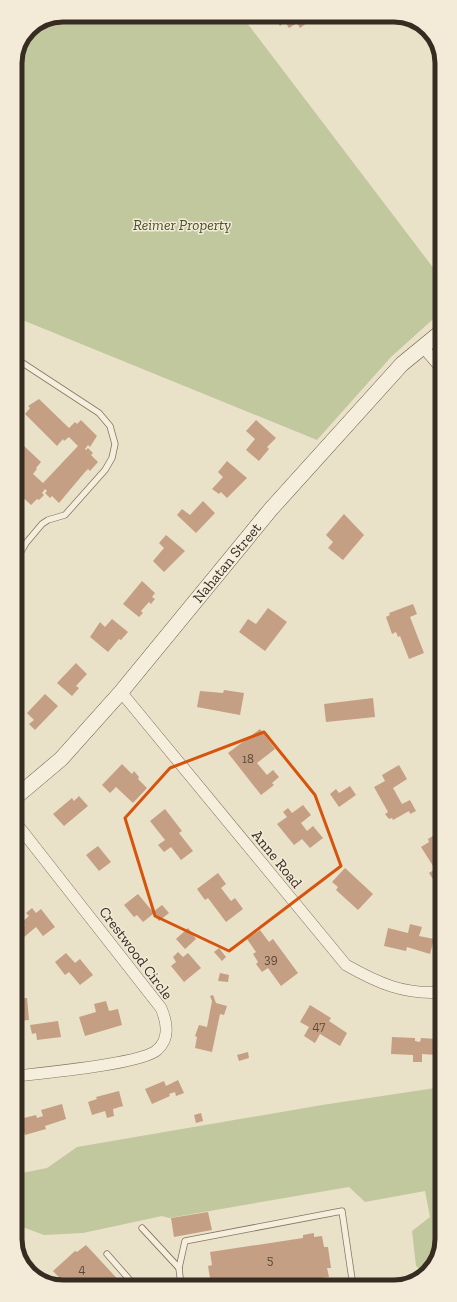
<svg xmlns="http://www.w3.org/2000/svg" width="457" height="1302" viewBox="0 0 457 1302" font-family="'Zilla Slab',serif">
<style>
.green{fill:#c2c89e}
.building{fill:#c59f83}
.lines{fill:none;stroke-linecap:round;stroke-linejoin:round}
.lane-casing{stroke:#857460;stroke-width:7}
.street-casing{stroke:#857460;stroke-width:12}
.secondary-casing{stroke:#675543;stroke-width:16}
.lane{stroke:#f6eedc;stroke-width:5.5}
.street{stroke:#f6eedc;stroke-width:11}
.secondary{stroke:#f6eedc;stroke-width:15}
.marked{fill:none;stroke:#d6540e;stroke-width:3;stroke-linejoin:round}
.labels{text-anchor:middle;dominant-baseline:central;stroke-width:3;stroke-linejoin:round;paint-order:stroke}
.number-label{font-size:13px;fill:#5a493a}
.park-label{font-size:15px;font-style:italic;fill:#47512a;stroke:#f3ebd8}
.street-label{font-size:15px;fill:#372c22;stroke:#f3ebd8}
.rim{fill:none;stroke:#372c22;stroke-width:5}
</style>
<rect width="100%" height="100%" fill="#eae1c9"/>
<g class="green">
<path d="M63,15H241L441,278V312L391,357L317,440L15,317V60L29,29Z"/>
<path d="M442,1087V1239L432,1268L424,1273L416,1266L412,1231L430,1217L425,1191L365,1202L349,1187L169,1218L162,1216L83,1233L44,1235L17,1225V1174L47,1168L77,1147L322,1105Z"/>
</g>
<g class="building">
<path d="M273,15H318L300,28L297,23L289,28L285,22L280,26Z"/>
<path d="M339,15H359L346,24Z"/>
<path d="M39,399L69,428L75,422L77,424L81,420L97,436L90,447L88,445L85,449L86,450L88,448L93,453L91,455L98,462L90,471L88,469L85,472L59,503L52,496L50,498L45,493L47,491L45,489L42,493L44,495L39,500L37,499L31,505L16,491V487L20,482L19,481L22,476L16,470V451L17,450L19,451L24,446L41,462L36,468L37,469L33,474L43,483L78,446L69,437L64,441L63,439L57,446L25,414L30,408L28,406Z"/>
<path d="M256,420L276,438L267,447L269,449L259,461L246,450L255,439L246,431Z"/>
<path d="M16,435L20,439L16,444Z"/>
<path d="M227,461L247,478L227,498L221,492L219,494L212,489L223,477L218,472Z"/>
<path d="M203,501L215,513L196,533L177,515L182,509L190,515Z"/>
<path d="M344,514L364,535L343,560L328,548L333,542L326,535Z"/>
<path d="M166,535L185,551L164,572L153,561L164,548L159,543Z"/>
<path d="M142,581L155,593L152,597L155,599L151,604L149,602L141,611L143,613L139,617L123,604Z"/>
<path d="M413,604L417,614L410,617L424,653L409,659L400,636L398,637L396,632L392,634L386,617L390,615L389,613Z"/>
<path d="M268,608L287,622L265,651L239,632L248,619L256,624Z"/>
<path d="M112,619L128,632L121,640L119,639L108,652L90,637L100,622L105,627Z"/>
<path d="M76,663L87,674L76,686L79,688L72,696L57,683Z"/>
<path d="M224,690L244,693L240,715L197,707L200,691L223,693Z"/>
<path d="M45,694L58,706L35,730L29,724L34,720L27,713Z"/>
<path d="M373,698L375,717L326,722L324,704Z"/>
<path d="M260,729L275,749L257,763L267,775L273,770L279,777L272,783L274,785L261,795L228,753Z"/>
<path d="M122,764L132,774L134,771L139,777L138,779L147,788L133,803L116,787L110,793L102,785Z"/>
<path d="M399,765L407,779L393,788L402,804L410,800L416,811L410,814L409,811L393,820L392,818L389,819L385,814L388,812L374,787L385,781L382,775Z"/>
<path d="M350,786L356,795L339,807L330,794L336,789L339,793Z"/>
<path d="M79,796L88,806L64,826L53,814L72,798L74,801Z"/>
<path d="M303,805L311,815L301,823L307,831L313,826L323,838L310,848L302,839L294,845L277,824L287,817L283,812L288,808L292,813Z"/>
<path d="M165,809L182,831L179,833L193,851L181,860L171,847L164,852L158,845L165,840L150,821Z"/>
<path d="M441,831V885L438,887L429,873L435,869L421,847L429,842L428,839Z"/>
<path d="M98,846L111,862L99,871L86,855Z"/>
<path d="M345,868L373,894L358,910L336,890L338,887L332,882Z"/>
<path d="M218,873L226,884L221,888L231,901L235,898L243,909L226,922L208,898L205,900L197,889Z"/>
<path d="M138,894L153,912L162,905L169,913L159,921L153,914L143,922L137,915L134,917L124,905Z"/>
<path d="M32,908L36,913L41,909L55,927L43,936L36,927L23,938L17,931L25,925L22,922L29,916L26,913Z"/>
<path d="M410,924L422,927L419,936L434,939L430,954L407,947L406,951L384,946L388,928L408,933Z"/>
<path d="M188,928L196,939L185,949L176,939Z"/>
<path d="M260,930L269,942L273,939L298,973L281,986L268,968L262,972L256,964L258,962L253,954L256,952L247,939Z"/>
<path d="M219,948L226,957L222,961L214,952Z"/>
<path d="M178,952L183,957L188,953L201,968L184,982L171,966L176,962L173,957Z"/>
<path d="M66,953L75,963L80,959L93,975L80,985L69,972L65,975L55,962Z"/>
<path d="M220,973L229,975L228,982L218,981Z"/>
<path d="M213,995L216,1003L227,1006L224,1015L220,1014L212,1052L195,1048L197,1037L195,1036L199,1025L207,1027L212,1001L210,996Z"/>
<path d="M27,998L29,1020L16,1021V999Z"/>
<path d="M106,1001L109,1011L118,1009L122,1025L85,1036L79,1017L96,1012L94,1004Z"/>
<path d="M310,1005L331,1018L329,1021L347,1033L340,1046L320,1034L315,1043L304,1036L309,1027L300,1022Z"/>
<path d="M58,1021L61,1037L37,1040L36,1033L32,1034L30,1025Z"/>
<path d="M392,1037L415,1038V1041L420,1042L421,1038L437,1039L436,1055L422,1054V1062H413V1055L391,1054Z"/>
<path d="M248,1052L249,1058L239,1061L237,1055Z"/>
<path d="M178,1080L184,1093L176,1096L175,1092L169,1094L170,1096L152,1104L145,1089L164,1081L166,1086Z"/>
<path d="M119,1091L123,1106L113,1109L114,1116L107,1118L105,1111L92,1115L88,1102L97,1099L96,1097Z"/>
<path d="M62,1104L66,1119L45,1126L46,1129L25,1135L20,1119L36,1115L37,1118L43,1116L41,1110Z"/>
<path d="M201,1113L203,1121L196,1123L194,1115Z"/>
<path d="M208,1212L212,1230L174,1237L171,1218Z"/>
<path d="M314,1233V1237L322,1236L324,1247H328L331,1268H327L329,1277L299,1281L300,1284L287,1286H214V1284H211L208,1266L212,1265L210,1252L303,1238V1235Z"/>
<path d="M86,1245L125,1287H68L53,1271L75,1251L77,1252Z"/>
</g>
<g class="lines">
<defs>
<g id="lane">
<path d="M15,358L99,413L110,426L115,444L112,458L105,470L65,515L48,520L42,524L26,543L16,560"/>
<path d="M142,1228L179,1268"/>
<path d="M107,1254L136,1287"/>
<path d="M181,1286L179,1268L185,1241L342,1211L353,1286"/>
</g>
<g id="street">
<path d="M422,346L441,368"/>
<path d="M121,692L346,965C378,983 404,995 442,992"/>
<path d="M16,823L161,1008C167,1022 170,1039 157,1050C142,1064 42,1073 16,1076"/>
</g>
<g id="secondary">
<path id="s1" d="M16,797L61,759L121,692L271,509L402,364L441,332"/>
</g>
</defs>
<use href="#lane" class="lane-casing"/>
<use href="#street" class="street-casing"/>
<use href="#secondary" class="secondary-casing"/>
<use href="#lane" class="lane"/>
<use href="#street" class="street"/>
<use href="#secondary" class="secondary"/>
</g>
<path class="marked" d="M264,732L315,795L341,866L229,951L155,916L125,818L170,768Z"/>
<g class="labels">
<g class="number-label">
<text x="248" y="758">18</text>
<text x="271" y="958">39</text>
<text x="319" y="1025">47</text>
<text x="270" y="1259">5</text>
<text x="82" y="1268">4</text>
</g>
<g class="park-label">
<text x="182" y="225">Reimer Property</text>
</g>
<g class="street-label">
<text stroke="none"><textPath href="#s1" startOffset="316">Nahatan Street</textPath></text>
<text transform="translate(277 859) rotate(51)">Anne Road</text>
<text transform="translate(136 953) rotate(53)">Crestwood Circle</text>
</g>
</g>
<path d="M0 0H457V1302H0ZM63 22H394A41 41 0 0 1 435 63V1239A41 41 0 0 1 394 1280H63A41 41 0 0 1 22 1239V63A41 41 0 0 1 63 22Z" fill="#f3ebd8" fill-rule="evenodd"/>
<path class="rim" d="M63 22H394A41 41 0 0 1 435 63V1239A41 41 0 0 1 394 1280H63A41 41 0 0 1 22 1239V63A41 41 0 0 1 63 22Z"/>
</svg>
